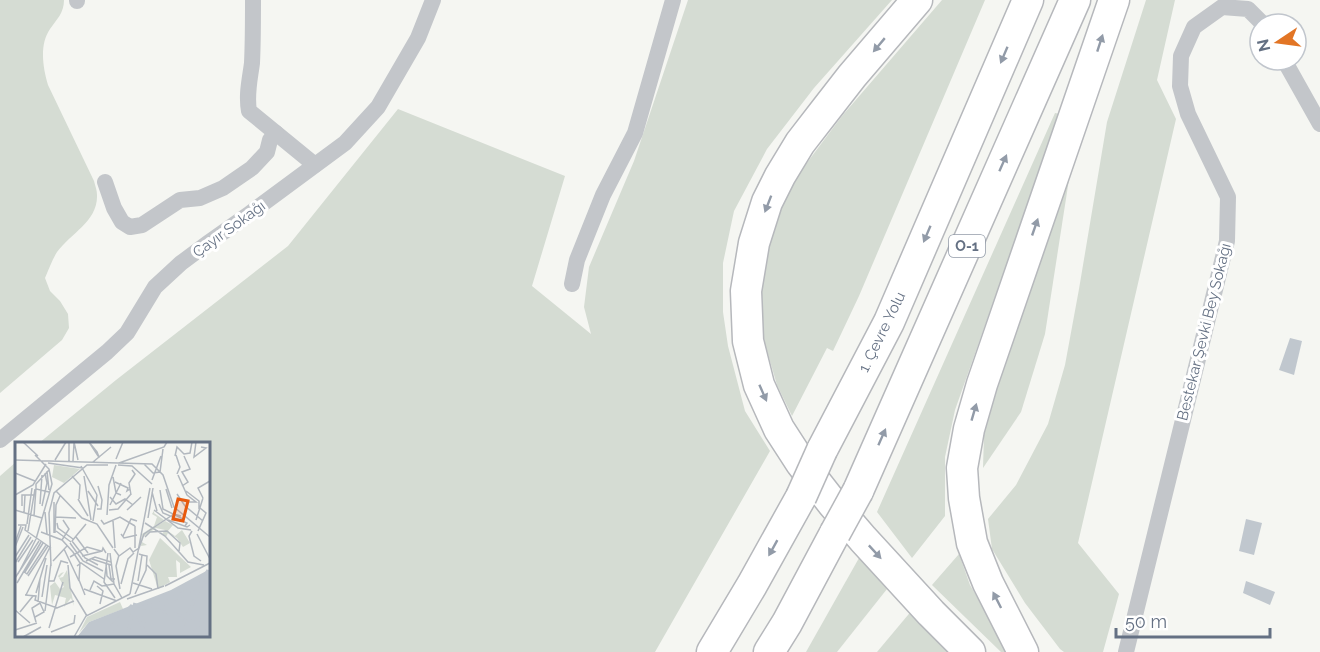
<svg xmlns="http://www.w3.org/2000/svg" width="1320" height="652" viewBox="0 0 1320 652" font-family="Raleway,sans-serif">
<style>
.green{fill:#d5dcd3}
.water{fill:#c0c7ce}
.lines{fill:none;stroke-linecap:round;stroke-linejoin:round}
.motorway-casing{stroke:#b6b8bc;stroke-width:33}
.minor{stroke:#c3c6ca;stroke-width:16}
.motorway{stroke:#fff;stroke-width:30}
.motorway-bridge-casing{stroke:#b6b8bc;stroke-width:33;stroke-linecap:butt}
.motorway-bridge{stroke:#fff;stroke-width:30}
.oneway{fill:#929ba8}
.labels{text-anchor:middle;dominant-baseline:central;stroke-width:6;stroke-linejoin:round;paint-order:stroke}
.shield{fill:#fff;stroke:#929ba8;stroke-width:1.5}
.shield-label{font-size:14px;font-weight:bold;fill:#647083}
.street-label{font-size:15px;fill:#647083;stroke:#fff}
.inset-river{fill:none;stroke:#c0c7ce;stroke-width:3}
.inset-road{fill:none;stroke:#b2b8bf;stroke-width:1.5}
.view{fill:#e8590c;fill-opacity:0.15;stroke:#e8590c;stroke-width:3}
.inset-edge{fill:none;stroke:#647083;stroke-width:3}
</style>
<rect width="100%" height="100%" fill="#f5f6f2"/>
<g class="green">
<path d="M0,0H64C64,13 57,19 50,29C39,45 43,68 48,85L94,181C95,185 97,190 97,195C98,221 71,233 57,252C52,260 49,269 45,278L50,291L60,301L68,314L69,328L62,340L0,393Z"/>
<path d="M688,0H892L814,88L767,149L734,211L723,263V312L728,346L745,411L770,451L655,652H0V476L16,462V636H208V444L39,443L116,380L288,246L398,109L565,176L532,286L591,334L584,307L589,267L634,161Z"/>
<path d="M942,0H985L859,296L833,351L827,348L792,416L777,385L765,344L757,298L765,247L785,192L842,116Z"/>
<path d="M1146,0H1175L1157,80L1176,119L1078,543L1119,594L1103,652H1064L1060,649L1025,603L992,549L988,519L1016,485L1048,424L1065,365L1079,289L1107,122Z"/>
<path d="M1055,113L1060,114L955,410L945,457V516L912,558L877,512Z"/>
<path d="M1072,160L1045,334L1021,412L983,468L984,435L997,378Z"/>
<path d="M959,554L970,585L1009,652H1001L932,585Z"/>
<path d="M859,558L887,589L837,652H806Z"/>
<path d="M913,609L954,652H877Z"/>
</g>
<g class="water">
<path d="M1290,338L1302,341L1294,375L1279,370Z"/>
<path d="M1246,519L1262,523L1254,555L1239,551Z"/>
<path d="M1246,581L1275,592L1270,605L1243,593Z"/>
</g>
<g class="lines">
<defs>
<g id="motorway">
<path d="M917,0L852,76L824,112L800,143L780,176L767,202L754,243L746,291L748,341L759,385L779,429L801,463L833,504L863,539L931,613L970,652"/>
<path d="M822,450L889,322L1028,0"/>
<path d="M858,491L1075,0"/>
<path d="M712,652L752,585L801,497"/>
<path d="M769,652L787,623L835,533"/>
<path d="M1023,652L988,583L972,543L964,498L962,468L969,429L982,384L1114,0"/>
</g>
</defs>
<use href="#motorway" class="motorway-casing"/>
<g class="minor">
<path d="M77,0V1"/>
<path d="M253,0C253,21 253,42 252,63C250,79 246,94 249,111L315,165"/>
<path d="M1284,60L1320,124"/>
<path d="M105,182L114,208L122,222L130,227L142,225L180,200L200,198L223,188L252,168L267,152L270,140L276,133"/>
<path d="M572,284L577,260L603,195L635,133L673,0"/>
<path d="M0,440L107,352L127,333L155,287L181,263L208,243L249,214L345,143L378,107L418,38L433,0"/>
<path d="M1126,652L1227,241L1228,197L1188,114L1180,86L1181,56L1194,27L1222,7L1248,9L1263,24"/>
</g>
<use href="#motorway" class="motorway"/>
<defs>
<g id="motorway-bridge">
<path d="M801,497L822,450"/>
<path d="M835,533L858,491"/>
</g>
</defs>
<use href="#motorway-bridge" class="motorway-bridge-casing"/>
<use href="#motorway-bridge" class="motorway-bridge"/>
</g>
<defs><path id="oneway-solid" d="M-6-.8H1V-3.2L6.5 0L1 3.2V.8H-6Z" transform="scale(1.5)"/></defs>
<g class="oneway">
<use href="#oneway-solid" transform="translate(1100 43) rotate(-72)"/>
<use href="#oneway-solid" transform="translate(879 45) rotate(130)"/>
<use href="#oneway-solid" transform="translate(1004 55) rotate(113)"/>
<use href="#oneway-solid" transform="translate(1003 163) rotate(-66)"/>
<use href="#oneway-solid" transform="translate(768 204) rotate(111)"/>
<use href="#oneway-solid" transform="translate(1035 227) rotate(-71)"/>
<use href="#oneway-solid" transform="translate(927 234) rotate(113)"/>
<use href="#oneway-solid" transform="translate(763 393) rotate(66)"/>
<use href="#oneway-solid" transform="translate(974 412) rotate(-74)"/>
<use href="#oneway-solid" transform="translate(882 437) rotate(-66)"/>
<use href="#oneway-solid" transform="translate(773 548) rotate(119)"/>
<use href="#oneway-solid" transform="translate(875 552) rotate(47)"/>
<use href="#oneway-solid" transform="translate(997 600) rotate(-117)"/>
</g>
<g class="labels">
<rect class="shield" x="949" y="235" width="36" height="22" rx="4.5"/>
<g class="shield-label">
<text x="967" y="246">O-1</text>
</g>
<g class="street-label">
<text transform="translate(229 229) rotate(-36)">Çayır Sokağı</text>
<text transform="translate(882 332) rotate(-64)">1. Çevre Yolu</text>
<text transform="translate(1204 332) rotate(-76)">Bestekar Şevki Bey Sokağı</text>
</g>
</g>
<g transform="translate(15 442)">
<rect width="195" height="195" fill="#f5f6f2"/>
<path d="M39,23L65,27L49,41L37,35ZM140,67L139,71L149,78L130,91L150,79L158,83L153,89L160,94L167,88L175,101L168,105L162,96L153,91L151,95L147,92L150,88L141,86L128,95L127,100L132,103L126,104L127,92L139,84L142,75L137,72ZM145,96L176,125L165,131V121L161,118L162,135H153L155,140L143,147L134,118ZM52,128L59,164L56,156L49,165L51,156L40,153L37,163L35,144L40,140L45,147L49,145L43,134L46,131L49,130L44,136L48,135ZM105,160L108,167L74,180L64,191L72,175Z" fill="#d5dcd3"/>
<path d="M195,127V195H62L74,180L156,148Z" fill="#c0c7ce"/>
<path class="inset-river" d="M118,162L128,165L152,159L185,142L193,128M119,163L195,180M119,165L131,195M122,166L136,195M127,166L152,161L195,138M86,195L117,163M89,195L115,169M91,195L117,164M112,195L118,166M162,195L187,142M172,195L195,179M175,195L194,181M177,195L195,182"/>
<path class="inset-road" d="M8,0L23,14M59,0L63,18M181,0L179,15L191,6L186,5M20,13L34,27L37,42L21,97M161,13L165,25L162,32M160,14L162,5L169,12L175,11L177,0M84,15L82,10L74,0L83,14L85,15M101,17L108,0M0,18L137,22L148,33L159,65L195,95M40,18L51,0M54,19V0M58,19L59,1M78,20L96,5M33,21L68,26M104,21L149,5L152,0M129,22L138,31L145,30L148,7M103,23L117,24L137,42M66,24L82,53M34,28L21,42V47L34,50M32,29L34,48M0,31L20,39M163,33L172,53L181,60H173M57,34L65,43L64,57M69,34L76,78M98,35L101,51L106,53M137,38L146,14M100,40L113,46L112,49L115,47M167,44L173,40L167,30L175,27L169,14M151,47L157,66M145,48L148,67L168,77L164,79M41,49L67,76L82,82L98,106M73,49L83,64M171,49L184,59V67M137,50L142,69M162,52L170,64L188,79M0,53L18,43L31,22M116,53L114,41L120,32L117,28M95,55L101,62L110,57L118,63M188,56L183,46L195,39M63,57L73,74M25,62L27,33M144,62L148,71L172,81L170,84M95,63L106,41M7,64V53H19M27,64L32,41L30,31M82,67H86L87,58L83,44M0,68L27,76M94,68L103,67L116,52M112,68L126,55M139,68L163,86L176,88M30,70L32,92M9,71L10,53M92,73L94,43L101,23M19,74L21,46M40,75L61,76M133,76L138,46M86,78L89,82L105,75L120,84M153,78L172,85L175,83M181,78L188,56M78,79L82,53M98,79L100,106M42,81L43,86L58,97M130,81L150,94L173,120L189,123M12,82L17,46M3,83H11L10,88L36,106M120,84V106M13,89L20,47M41,89L56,100M177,89L174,94L179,114L186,119M183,89L191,71L185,66M26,90L47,98L58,110L65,121L64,138L70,153M39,91V60M40,91L41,63L45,54M106,92L109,96L122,93M182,92L195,117M108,94L116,77L122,79M61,95L73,111M130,95L135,90L152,89L165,101L164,109M47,98L54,87L48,78M57,99L70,116L83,123M57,99L71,82M0,101L6,84M55,101L68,119L88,129M0,105L8,85M49,107L64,139M99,107L104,114L115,106L118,110L124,106M123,109L129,92L159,72L166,74M93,111L89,140L100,156M95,111L99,142L107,156M104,113L101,124L105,147M67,114L87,109L88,106L91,111M0,115L14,93M55,115L72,105L86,109M77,117L96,123M38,119L52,104M71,119L80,115L96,120M3,120L18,98M0,121L16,95M91,122L92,134L98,140M53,123L55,146L72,174M94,123L96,137H100M132,123L141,132L143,147M36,124L34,71L39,51L72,23H93M62,124L66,121L89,137M8,129L12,132L31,103M10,130L28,101M3,132L21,97M13,134L33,104M0,136L24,99M34,139H39L46,119L53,121M123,139L127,113L124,112M2,141L26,100M118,141L137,147M106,142L113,117L119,111M82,144L88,149L85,162M150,144L195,121M69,147L102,159M75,148L79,139L87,144L99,142M21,151L31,116M115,152L135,46M120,152L131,128L132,114L127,113M10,153L21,154L20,158L42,166L59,159M11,153L35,105M27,155L32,123M112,157L149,144M23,160L25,137M0,168L15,181M30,169L36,121M5,170L18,154M20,175L29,170L25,161M21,180L17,166L25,161M34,186L48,140M0,188L22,181M36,190L59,181L60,173M8,195L26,185M59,195L71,174L115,152"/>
<path class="view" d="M163,57L173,59L168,79L158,77Z"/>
<rect width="195" height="195" class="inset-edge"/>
</g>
<g transform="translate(1278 42) rotate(257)"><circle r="28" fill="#ffffff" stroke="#c1c6cd" stroke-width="1.5"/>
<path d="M0-4.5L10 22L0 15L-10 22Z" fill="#e27525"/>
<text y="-9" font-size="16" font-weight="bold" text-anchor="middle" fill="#647083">N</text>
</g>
<path d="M1116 628v9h154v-9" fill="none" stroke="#647083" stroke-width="3"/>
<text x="1125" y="628" font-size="18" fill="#647083" stroke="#ffffff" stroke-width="4.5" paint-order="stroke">50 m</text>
</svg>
